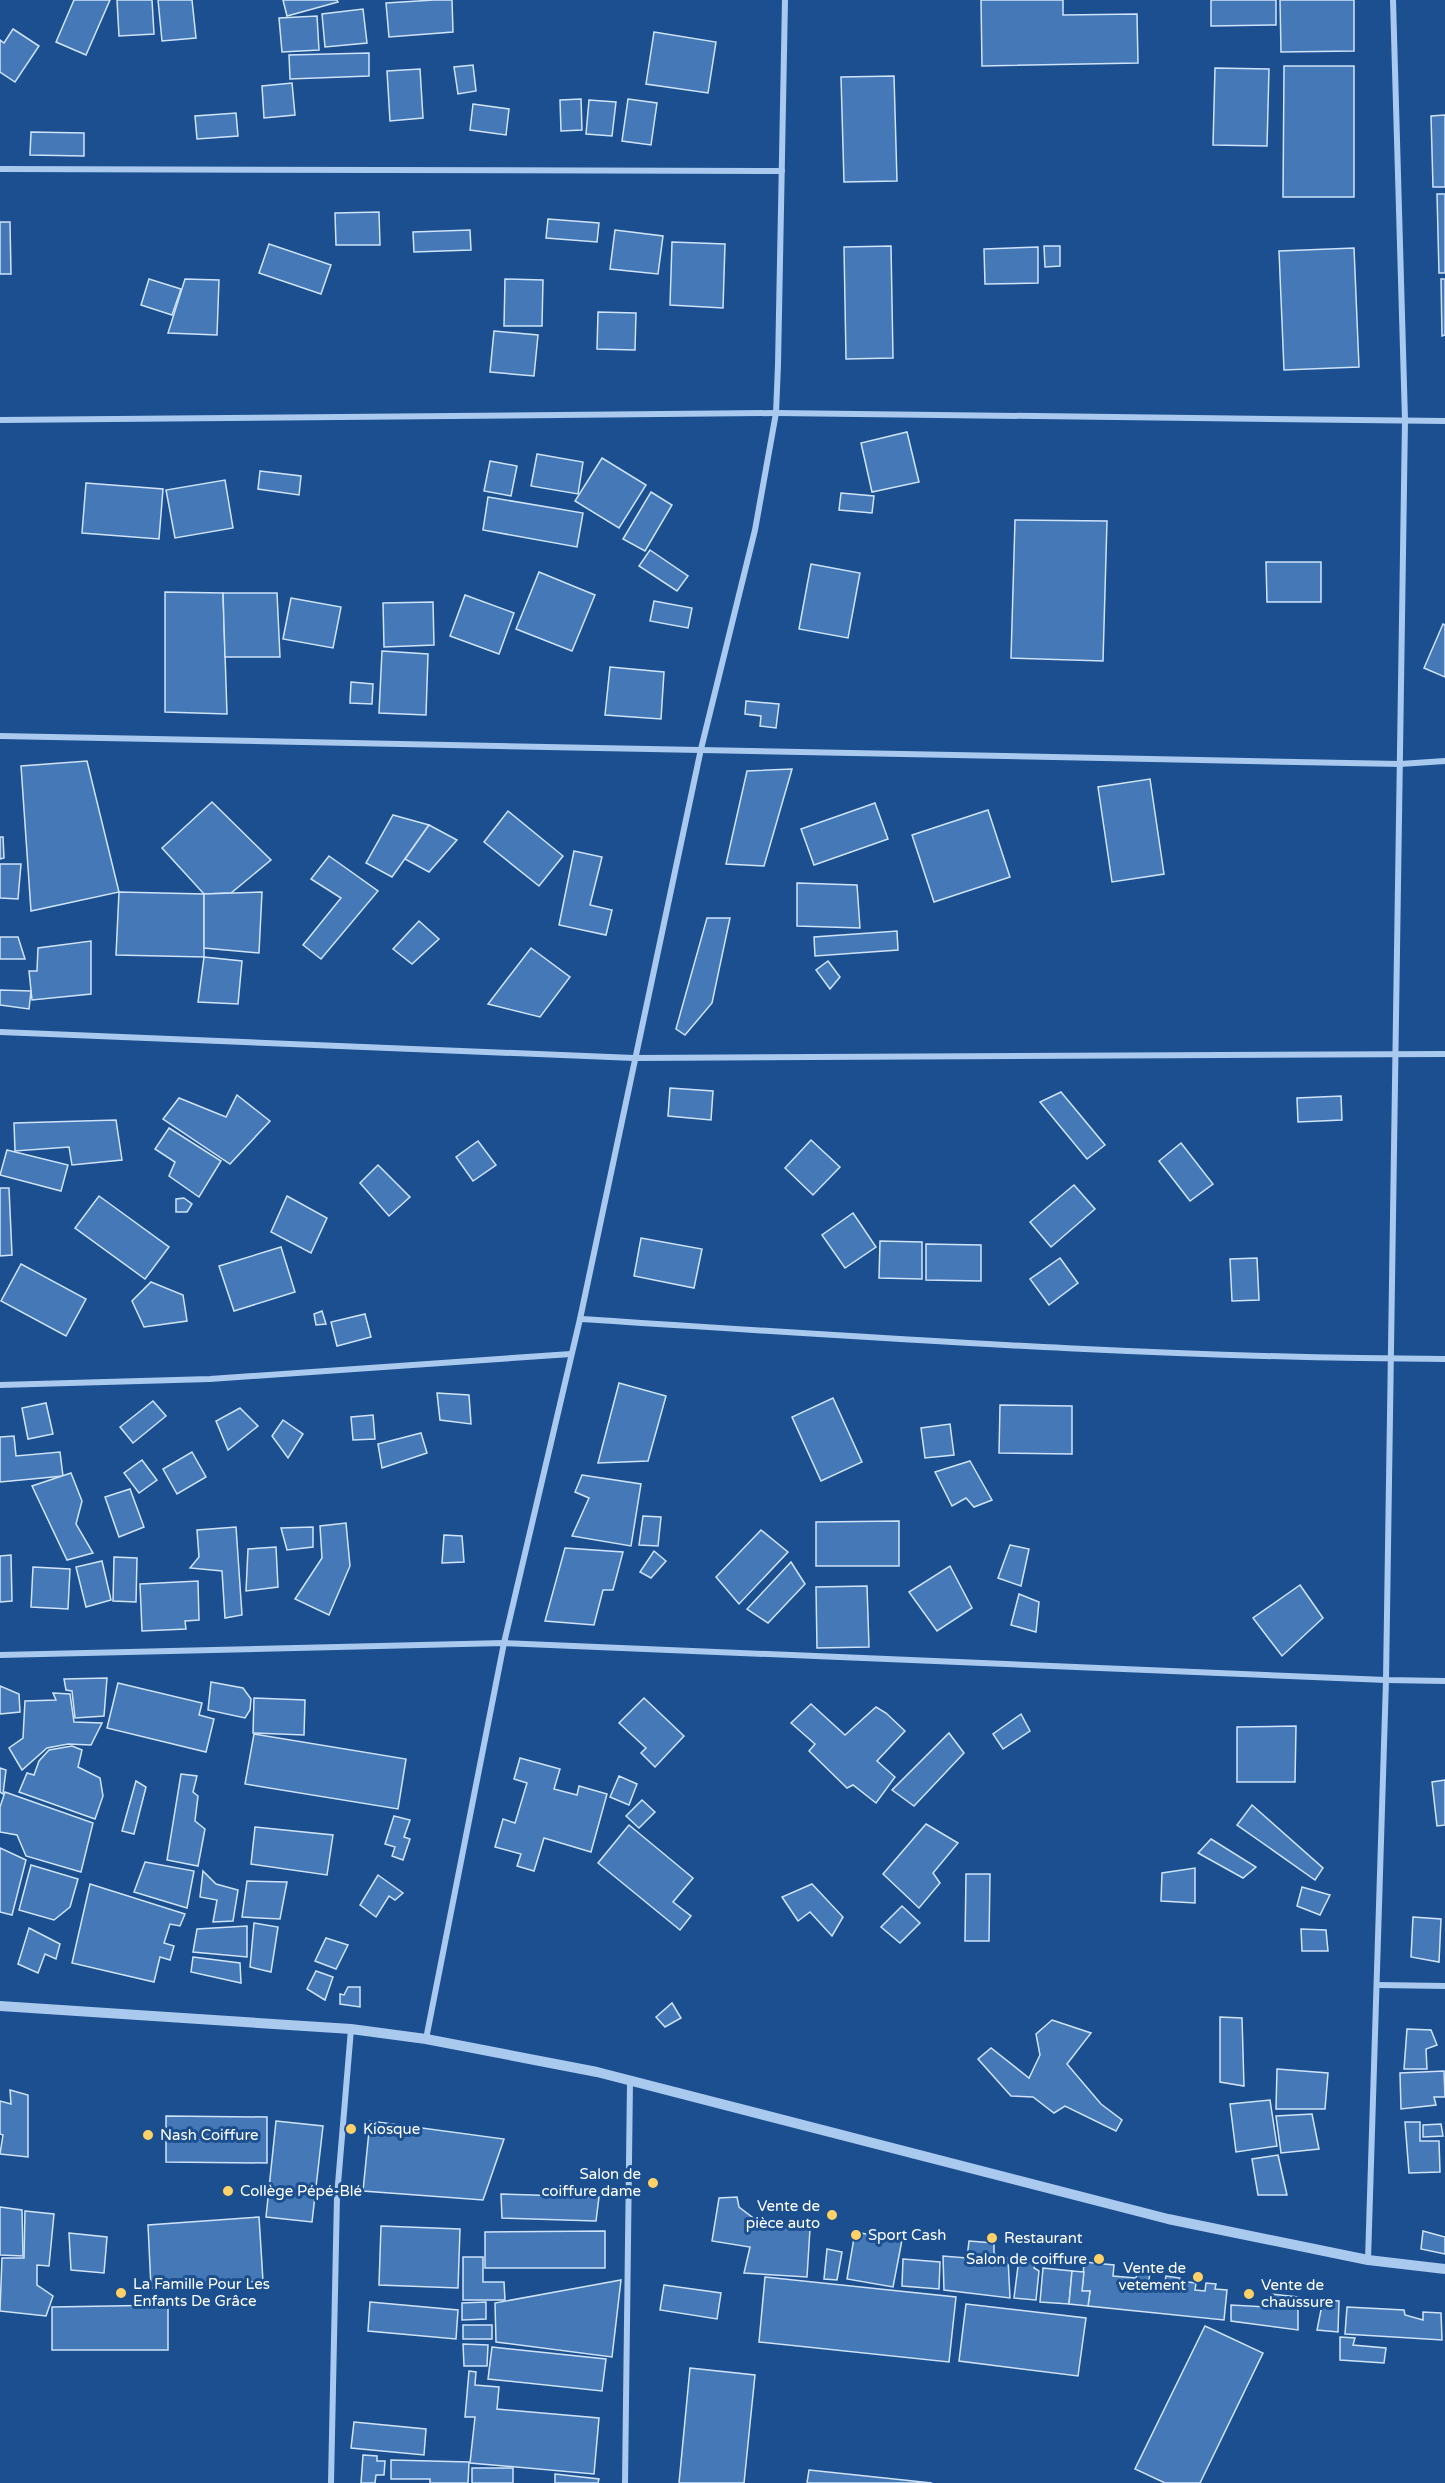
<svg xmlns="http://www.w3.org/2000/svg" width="1445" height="2483" viewBox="0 0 1445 2483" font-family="'Varela Round',sans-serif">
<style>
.building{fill:#4478b7;stroke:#cfe3fa;stroke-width:1.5}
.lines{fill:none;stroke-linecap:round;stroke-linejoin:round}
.minor{stroke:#a9c9ee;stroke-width:6}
.tertiary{stroke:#a9c9ee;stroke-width:10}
.poi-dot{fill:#ffd166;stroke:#1b4f8f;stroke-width:2}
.labels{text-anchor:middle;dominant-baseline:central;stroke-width:6;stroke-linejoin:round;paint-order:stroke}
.poi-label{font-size:15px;fill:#fff;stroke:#1b4f8f;text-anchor:start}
</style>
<rect width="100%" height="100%" fill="#1b4f8f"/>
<g class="building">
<path d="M74,0H110L86,55L56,42Z"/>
<path d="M117,0H152L154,34L119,36Z"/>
<path d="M158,0H192L196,38L162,41Z"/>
<path d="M283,0H337L338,2L287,16Z"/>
<path d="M434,0H452L453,32L389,37L386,3Z"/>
<path d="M981,0H1063V15L1137,14L1138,63L982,66Z"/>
<path d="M1211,0H1276V25L1211,26Z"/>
<path d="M1280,0H1354V51L1281,52Z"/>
<path d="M363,9L367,43L325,47L322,14Z"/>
<path d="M317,16L319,50L282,52L279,18Z"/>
<path d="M13,29L39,46L15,82L0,72V40L4,43Z"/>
<path d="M654,32L716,42L708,93L646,84Z"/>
<path d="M369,53V76L290,79L289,55Z"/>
<path d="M473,65L476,91L458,94L454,67Z"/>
<path d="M1284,66H1354V197H1283Z"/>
<path d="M1215,68L1269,69L1267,146L1213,145Z"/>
<path d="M420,69L423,118L390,121L387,71Z"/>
<path d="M894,76L897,181L844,182L841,77Z"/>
<path d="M292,83L295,115L264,118L262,86Z"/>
<path d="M581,99L582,130L561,131L560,100Z"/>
<path d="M628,99L657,103L651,145L622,141Z"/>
<path d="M589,100L616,102L612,136L586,134Z"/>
<path d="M473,104L509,109L506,135L470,130Z"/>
<path d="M236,113L238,136L197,139L195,116Z"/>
<path d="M1445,115V187H1433L1431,116Z"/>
<path d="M31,132L84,133V156L30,155Z"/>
<path d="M1437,194H1445V273H1439Z"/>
<path d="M379,212L380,245H336L335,213Z"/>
<path d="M548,219L599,223L597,242L546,238Z"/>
<path d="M0,222H10L11,274H0Z"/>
<path d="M470,230L471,250L414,252L413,232Z"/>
<path d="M615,230L663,236L658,274L610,269Z"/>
<path d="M672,242L725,244L723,308L670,305Z"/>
<path d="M269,244L331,265L321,294L259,273Z"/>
<path d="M891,246L893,358L846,359L844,247Z"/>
<path d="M1044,246H1060V266L1045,267Z"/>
<path d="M1038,247V283L985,284L984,249Z"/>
<path d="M1354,248L1359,367L1284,370L1279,251Z"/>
<path d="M149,279L181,289L172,315L141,305Z"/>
<path d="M185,279L219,280L217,335L168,333Z"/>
<path d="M505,279L543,280L542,326H504Z"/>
<path d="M1441,279H1445V335L1442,336Z"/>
<path d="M598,312L636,313L635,350L597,349Z"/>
<path d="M494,331L538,335L534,376L490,372Z"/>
<path d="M907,432L919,482L872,492L861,443Z"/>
<path d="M537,454L583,462L578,494L531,486Z"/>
<path d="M602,458L646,485L619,528L575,501Z"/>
<path d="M490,461L517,466L511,496L484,491Z"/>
<path d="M260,471L301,476L299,495L258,489Z"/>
<path d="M225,480L233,528L175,538L166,490Z"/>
<path d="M86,483L163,489L159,539L82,533Z"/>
<path d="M651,492L672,505L645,551L623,539Z"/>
<path d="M841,493L874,496L872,513L839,510Z"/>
<path d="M488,497L583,513L577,547L483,530Z"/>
<path d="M1015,520L1107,521L1103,661L1011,658Z"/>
<path d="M650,550L688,576L677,591L639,566Z"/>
<path d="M1266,562H1321V602H1267Z"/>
<path d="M811,564L860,573L848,638L799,629Z"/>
<path d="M539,572L595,595L572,651L516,629Z"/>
<path d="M165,592L223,593L227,714L165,712Z"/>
<path d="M223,593H277L280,657H225Z"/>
<path d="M465,595L514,613L499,654L450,636Z"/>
<path d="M291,598L341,607L333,648L283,639Z"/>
<path d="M654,601L692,608L688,628L650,621Z"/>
<path d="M433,602L434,645L384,647L383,603Z"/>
<path d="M1443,624L1445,625V677L1424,668Z"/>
<path d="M382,651L428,654L426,715L379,713Z"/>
<path d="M610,667L664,672L661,719L605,715Z"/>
<path d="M351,682L373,684L372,704L350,703Z"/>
<path d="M746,701L779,704L776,728L760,726L761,716L745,714Z"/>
<path d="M87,761L119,892L31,911L21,766Z"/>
<path d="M792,769L764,866L726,864L747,771Z"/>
<path d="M1150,779L1164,874L1112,882L1098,787Z"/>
<path d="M212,802L271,860L231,893L204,894L162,848Z"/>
<path d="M875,803L888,839L814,865L801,829Z"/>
<path d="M988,810L1010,877L934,902L912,835Z"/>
<path d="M508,811L563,856L539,886L484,842Z"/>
<path d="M393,815L429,825L392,877L366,863Z"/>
<path d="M429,825L457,840L429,872L405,859Z"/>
<path d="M0,837H3L4,858L0,859Z"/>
<path d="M574,851L602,857L590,905L612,910L606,935L559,925Z"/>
<path d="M329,856L378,891L321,959L303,945L341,898L311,879Z"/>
<path d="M0,864H21L18,899L0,898Z"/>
<path d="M797,883L857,885L860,928L797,926Z"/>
<path d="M119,892L204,894V957L116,955Z"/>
<path d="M262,892L259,953L204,948V894Z"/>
<path d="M707,918H730L712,1003L685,1035L676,1029Z"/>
<path d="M419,921L439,939L412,964L393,949Z"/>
<path d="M897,931L898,950L815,956L814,937Z"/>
<path d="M0,937H18L25,959H0Z"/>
<path d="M91,941V994L32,1000L29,971H37L38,948Z"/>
<path d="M531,948L570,977L540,1017L488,1004Z"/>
<path d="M204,957L242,961L238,1004L198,1002Z"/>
<path d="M828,961L840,977L830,989L816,970Z"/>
<path d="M0,990L31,991L29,1009L0,1005Z"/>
<path d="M670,1088L713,1091L711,1120L668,1116Z"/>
<path d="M1061,1092L1105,1145L1087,1159L1040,1102Z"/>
<path d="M237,1095L270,1121L230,1164L163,1119L179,1098L226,1117Z"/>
<path d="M1341,1096L1342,1120L1298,1122L1297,1098Z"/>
<path d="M116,1120L122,1160L72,1165L69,1147L15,1151L14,1123Z"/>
<path d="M169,1128L221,1161L199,1197L169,1176L175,1162L155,1149Z"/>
<path d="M811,1140L840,1167L813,1195L785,1168Z"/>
<path d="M478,1141L496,1165L473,1181L456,1157Z"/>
<path d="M1181,1143L1213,1184L1190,1201L1159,1161Z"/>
<path d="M7,1150L68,1165L61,1191L0,1175Z"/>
<path d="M378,1165L410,1197L389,1216L360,1183Z"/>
<path d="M1074,1185L1095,1209L1051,1247L1030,1222Z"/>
<path d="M0,1188H9L12,1255L0,1256Z"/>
<path d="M99,1196L169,1247L145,1279L75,1228Z"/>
<path d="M287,1196L327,1218L311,1253L271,1232Z"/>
<path d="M184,1198L192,1204L187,1212H176V1199Z"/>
<path d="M853,1213L876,1247L845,1268L822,1235Z"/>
<path d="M641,1238L702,1249L694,1288L634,1276Z"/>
<path d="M880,1241L922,1242V1279L879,1278Z"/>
<path d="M926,1244L981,1245V1281L926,1280Z"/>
<path d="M281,1247L295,1292L234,1311L219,1266Z"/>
<path d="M1060,1258L1078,1283L1049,1305L1030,1279Z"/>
<path d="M1257,1258L1259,1300L1232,1301L1230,1259Z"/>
<path d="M21,1264L86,1299L66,1336L1,1301Z"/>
<path d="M151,1282L183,1295L187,1321L144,1327L132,1301Z"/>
<path d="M322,1311L326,1324L316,1325L314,1314Z"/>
<path d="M365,1314L371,1337L337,1346L331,1322Z"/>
<path d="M619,1383L666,1396L648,1461L598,1463Z"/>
<path d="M437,1393L469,1395L471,1424L440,1420Z"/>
<path d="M833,1398L862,1462L821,1481L792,1417Z"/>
<path d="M153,1401L166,1416L133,1443L120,1427Z"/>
<path d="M46,1403L53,1434L28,1439L22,1408Z"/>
<path d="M1000,1405L1072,1406V1454L999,1453Z"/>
<path d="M240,1408L258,1426L228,1450L216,1421Z"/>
<path d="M373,1415L375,1439L353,1440L351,1417Z"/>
<path d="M283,1420L303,1434L288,1458L272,1436Z"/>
<path d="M950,1424L954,1455L925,1458L921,1428Z"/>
<path d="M421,1433L427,1453L382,1468L378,1444Z"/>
<path d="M14,1436L16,1456L60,1452L63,1476L0,1482V1437Z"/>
<path d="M192,1452L206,1477L177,1494L163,1469Z"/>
<path d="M142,1460L157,1480L139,1493L124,1473Z"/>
<path d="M970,1461L992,1500L974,1507L966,1498L952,1506L935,1472Z"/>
<path d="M71,1473L82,1501L76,1524L93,1553L67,1560L32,1486Z"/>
<path d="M582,1475L641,1484L631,1546L572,1536L589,1498L575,1492Z"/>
<path d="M130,1489L144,1527L119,1537L105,1497Z"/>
<path d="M643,1516L661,1517L658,1546L639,1545Z"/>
<path d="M899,1521V1566H816V1522Z"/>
<path d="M346,1523L350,1566L329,1615L295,1599L322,1558L320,1526Z"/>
<path d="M236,1527L242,1615L225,1618L222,1571L190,1568L199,1557L197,1530Z"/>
<path d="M313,1527V1547L287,1550L281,1528Z"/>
<path d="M761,1530L788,1552L739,1604L716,1577Z"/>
<path d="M444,1535L462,1536L464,1562L442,1563Z"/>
<path d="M1010,1545L1029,1549L1021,1586L998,1578Z"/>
<path d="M276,1547L278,1587L246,1591L248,1549Z"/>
<path d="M565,1548L623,1552L613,1590H603L594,1625L545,1621Z"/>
<path d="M654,1551L666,1561L651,1578L640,1572Z"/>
<path d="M11,1555L12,1601L0,1602V1556Z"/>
<path d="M114,1557L137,1558L136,1602L113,1601Z"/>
<path d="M102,1561L111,1600L86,1607L76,1567Z"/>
<path d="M791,1562L805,1584L768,1623L747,1609Z"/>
<path d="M950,1566L972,1608L937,1631L909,1592Z"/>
<path d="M33,1567L70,1569L68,1609L31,1607Z"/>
<path d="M198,1581L199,1620L185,1621L186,1629L142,1631L140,1584Z"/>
<path d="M1300,1585L1323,1618L1282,1656L1253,1618Z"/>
<path d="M867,1586L869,1647L817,1648L816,1587Z"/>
<path d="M1019,1594L1039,1602L1036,1632L1011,1625Z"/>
<path d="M107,1678L104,1716L75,1718L72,1691L66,1690L64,1679Z"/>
<path d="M211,1682L243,1688L251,1699L250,1710L245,1718L208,1710Z"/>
<path d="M118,1683L202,1703L199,1715L214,1719L206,1752L107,1728Z"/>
<path d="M0,1686L19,1694L20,1712L0,1714Z"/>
<path d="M53,1693L70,1694L74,1722L102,1723L91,1745L68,1744L47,1748L22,1770L9,1748L23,1738L25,1701L56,1700Z"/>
<path d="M254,1698L305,1700L304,1735L253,1733Z"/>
<path d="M644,1698L684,1736L655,1767L641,1753L646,1748L619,1723Z"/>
<path d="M811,1704L845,1735L876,1707L886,1713L905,1731L877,1761L895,1777L876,1803L853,1785L847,1788L809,1751L815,1744L791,1723Z"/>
<path d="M1021,1714L1030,1731L1003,1749L993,1734Z"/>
<path d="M1296,1726L1295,1782H1237V1727Z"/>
<path d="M949,1733L964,1753L914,1806L892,1790Z"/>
<path d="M254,1734L406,1759L398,1809L245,1784Z"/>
<path d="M72,1746L82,1750L78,1767L100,1778L103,1796L95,1819L19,1792L27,1773L34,1775L39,1761L49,1750Z"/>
<path d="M520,1758L560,1769L554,1789L577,1795L579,1786L607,1794L591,1852L544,1838L534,1871L517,1866L521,1854L495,1847L503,1819L515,1823L527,1783L514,1779Z"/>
<path d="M0,1768L6,1770L3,1794L0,1792Z"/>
<path d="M181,1774L197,1776L193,1792L198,1796L195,1821L205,1829L198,1866L167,1860Z"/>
<path d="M619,1776L637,1784L629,1805L610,1797Z"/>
<path d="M1445,1780V1825L1437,1826L1432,1782Z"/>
<path d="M136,1781L146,1787L134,1834L122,1831Z"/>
<path d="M5,1792L93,1823L81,1872L26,1856L17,1835L0,1832V1807Z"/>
<path d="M642,1800L655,1812L639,1828L626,1816Z"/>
<path d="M1252,1805L1323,1868L1315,1880L1237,1825Z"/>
<path d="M394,1816L410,1820L404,1837L410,1839L403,1860L392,1856L395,1847L385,1844Z"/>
<path d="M926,1824L958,1843L933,1873L940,1883L919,1908L883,1874Z"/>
<path d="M629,1825L693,1878L673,1902L691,1916L680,1930L598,1863Z"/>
<path d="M255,1827L333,1835L327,1875L251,1864Z"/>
<path d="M1211,1839L1256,1867L1243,1878L1198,1853Z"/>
<path d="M0,1848L26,1860L12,1915L0,1912Z"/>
<path d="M145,1862L194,1871L187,1908L134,1892Z"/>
<path d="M31,1865L78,1879L70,1907L54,1920L19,1910Z"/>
<path d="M1195,1868V1903L1161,1901L1162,1873Z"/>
<path d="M203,1871L216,1884L238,1890L233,1921L213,1922L217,1900L200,1897Z"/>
<path d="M966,1874H990L989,1941H965Z"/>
<path d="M378,1875L403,1893L395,1900L389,1896L376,1917L360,1905Z"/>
<path d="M247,1881L287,1882L280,1919L242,1917Z"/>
<path d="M90,1884L185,1914L180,1926L170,1924L164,1943L174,1946L170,1960L160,1957L154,1982L72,1963Z"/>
<path d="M812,1884L843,1917L832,1936L810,1912L798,1921L782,1897Z"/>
<path d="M1302,1887L1330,1895L1320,1915L1297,1906Z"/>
<path d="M902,1906L920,1923L900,1943L881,1927Z"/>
<path d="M1413,1917L1441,1919L1439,1962L1411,1957Z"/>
<path d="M254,1923L278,1927L271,1972L250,1967Z"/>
<path d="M247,1926V1957L193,1952L197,1929Z"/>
<path d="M29,1928L60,1944L56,1959L45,1954L38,1973L18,1964Z"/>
<path d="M1301,1929L1326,1930L1328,1951H1302Z"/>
<path d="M326,1938L348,1945L336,1969L315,1961Z"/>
<path d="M193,1957L240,1963L241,1983L191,1972Z"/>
<path d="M316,1971L333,1977L325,2000L307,1989Z"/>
<path d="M348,1987H360V2007L340,2004V1994L344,1995Z"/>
<path d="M672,2003L681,2018L665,2027L656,2017Z"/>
<path d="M1220,2017L1242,2018L1244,2086L1220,2082Z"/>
<path d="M1052,2020L1091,2033L1067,2064L1101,2104L1122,2120L1116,2131L1065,2106L1054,2113L1033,2097L1011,2096L978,2059L991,2048L1029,2078L1040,2055L1036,2034Z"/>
<path d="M1407,2029L1431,2030L1437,2045L1426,2049L1427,2069H1404Z"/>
<path d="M1277,2069L1328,2073L1325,2109H1276Z"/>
<path d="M1444,2071L1445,2097H1434L1436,2105L1401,2109L1400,2073Z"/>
<path d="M10,2090L28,2095V2157L0,2154L3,2135L0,2134V2101L11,2104Z"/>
<path d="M1270,2100L1277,2146L1236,2152L1230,2104Z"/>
<path d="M1312,2114L1319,2149L1281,2153L1276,2116Z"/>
<path d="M166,2116L267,2117V2163L166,2162Z"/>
<path d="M276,2121L323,2126L312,2222L266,2217Z"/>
<path d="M370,2121L504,2139L483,2200L363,2191Z"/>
<path d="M1405,2122H1420V2141H1439L1440,2172L1409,2173Z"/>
<path d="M1441,2124L1443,2136L1423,2137V2125Z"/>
<path d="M1278,2155L1287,2195H1258L1252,2159Z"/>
<path d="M501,2194L599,2197L596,2221L502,2218Z"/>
<path d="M737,2197L739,2207L760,2223L810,2229L807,2277L744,2273L750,2247L712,2241L719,2198Z"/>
<path d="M0,2207L22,2210L23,2256L0,2255Z"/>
<path d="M25,2211L54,2214L49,2266L37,2265V2285L53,2296L46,2316L0,2311L2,2258H24Z"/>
<path d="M259,2217L263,2281L151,2288L148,2225Z"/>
<path d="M381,2226L460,2229L458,2288L379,2285Z"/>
<path d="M605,2231V2268H485V2232Z"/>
<path d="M1423,2231L1445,2237V2254L1421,2249Z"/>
<path d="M855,2232L902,2240L893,2287L847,2279Z"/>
<path d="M69,2233L107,2237L104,2273L71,2270Z"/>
<path d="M969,2241L994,2243V2254L1008,2258L1010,2298L944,2290L943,2256L967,2258Z"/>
<path d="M827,2249L842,2252L837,2280L824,2279Z"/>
<path d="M463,2257H483V2282H504L505,2300H463Z"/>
<path d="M1019,2258L1036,2260L1034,2268L1039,2271L1036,2300L1014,2298Z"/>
<path d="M903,2259L940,2262L939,2289L902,2286Z"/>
<path d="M1084,2262L1114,2265L1113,2276L1136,2278L1138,2269L1150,2270L1149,2281L1165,2282L1166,2276L1180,2278L1179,2281L1196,2283L1195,2290L1205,2291L1206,2283L1216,2284L1215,2289L1227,2290L1224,2320L1088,2306L1090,2291H1082Z"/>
<path d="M1043,2268L1072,2271L1069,2304L1040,2302Z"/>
<path d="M1072,2271L1084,2272L1082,2291H1090L1088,2306L1069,2304Z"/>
<path d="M765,2277L956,2297L949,2362L759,2342Z"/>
<path d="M621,2280L612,2357L496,2342L495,2303Z"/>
<path d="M664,2285L721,2293L717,2319L660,2310Z"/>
<path d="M1271,2294L1298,2297V2330L1231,2321V2305L1267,2307Z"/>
<path d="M1323,2300L1339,2301L1338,2332L1317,2330Z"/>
<path d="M370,2302L458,2310L456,2339L368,2331Z"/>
<path d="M486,2302V2319L462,2320V2303Z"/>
<path d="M966,2304L1086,2318L1078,2376L959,2361Z"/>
<path d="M168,2305V2350H52V2307Z"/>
<path d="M1347,2307L1404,2310L1405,2315L1423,2320V2312L1441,2313L1442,2340L1345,2334Z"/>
<rect x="463" y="2325" width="29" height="14"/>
<path d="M1205,2326L1263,2353L1200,2483H1165L1135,2469Z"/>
<path d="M1340,2337L1355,2338L1353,2345L1386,2348L1384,2363L1340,2360Z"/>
<path d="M463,2344L488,2345L487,2366H464Z"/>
<path d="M492,2347L606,2359L602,2391L488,2379Z"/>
<path d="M690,2368L755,2375L744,2483H679Z"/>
<path d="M469,2371L476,2372L475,2385L499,2387L497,2409L599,2418L594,2474L470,2463L475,2417H465Z"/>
<path d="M354,2422L426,2429L424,2455L351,2448Z"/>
<path d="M363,2455L377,2456V2461H385L384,2475H376L375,2483H361Z"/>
<path d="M391,2460L469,2462L468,2483H430V2479H391Z"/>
<rect x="472" y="2468" width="41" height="15"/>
<path d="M809,2470L932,2483H807Z"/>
<path d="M555,2474L599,2479L598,2483H555Z"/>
</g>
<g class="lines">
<g class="minor">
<path d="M0,169L782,171"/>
<path d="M0,420L776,413L1445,421"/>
<path d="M0,736L1400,764L1445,761"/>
<path d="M0,1032L634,1058L1445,1054"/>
<path d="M580,1319C868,1337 1156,1358 1445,1359"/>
<path d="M0,1385L210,1379L571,1354"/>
<path d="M0,1655L504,1643L1386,1680L1445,1681"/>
<path d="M1378,1985L1445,1986"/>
<path d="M426,2039L504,1643L580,1319L701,749L755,530L776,413L778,365L785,0"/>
<path d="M1368,2260L1386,1680L1405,420L1393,0"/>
<path d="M331,2483L337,2196L351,2029"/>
<path d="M625,2483L630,2081"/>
</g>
<path class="tertiary" d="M0,2006L351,2029L426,2039L597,2072L1168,2219L1368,2260L1445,2269"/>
</g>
<g class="poi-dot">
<circle cx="351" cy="2129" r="6"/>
<circle cx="148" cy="2135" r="6"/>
<circle cx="653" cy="2183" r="6"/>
<circle cx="228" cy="2191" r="6"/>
<circle cx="832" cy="2215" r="6"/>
<circle cx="856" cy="2235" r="6"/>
<circle cx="992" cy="2238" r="6"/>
<circle cx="1099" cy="2259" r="6"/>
<circle cx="1198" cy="2277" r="6"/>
<circle cx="121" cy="2293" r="6"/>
<circle cx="1249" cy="2294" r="6"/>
</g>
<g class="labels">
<g class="poi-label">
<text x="363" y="2129">Kiosque</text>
<text x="160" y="2135">Nash Coiffure</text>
<text x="641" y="2174" text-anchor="end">Salon de<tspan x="641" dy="17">coiffure dame</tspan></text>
<text x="240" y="2191">Collège Pépé-Blé</text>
<text x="820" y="2206" text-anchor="end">Vente de<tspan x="820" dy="17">pièce auto</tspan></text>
<text x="868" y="2235">Sport Cash</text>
<text x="1004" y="2238">Restaurant</text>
<text x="1087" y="2259" text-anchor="end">Salon de coiffure</text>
<text x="1186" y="2268" text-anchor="end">Vente de<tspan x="1186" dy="17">vetement</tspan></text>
<text x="133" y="2284">La Famille Pour Les<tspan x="133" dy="17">Enfants De Grâce</tspan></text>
<text x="1261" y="2285">Vente de<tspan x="1261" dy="17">chaussure</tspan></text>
</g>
</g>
</svg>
